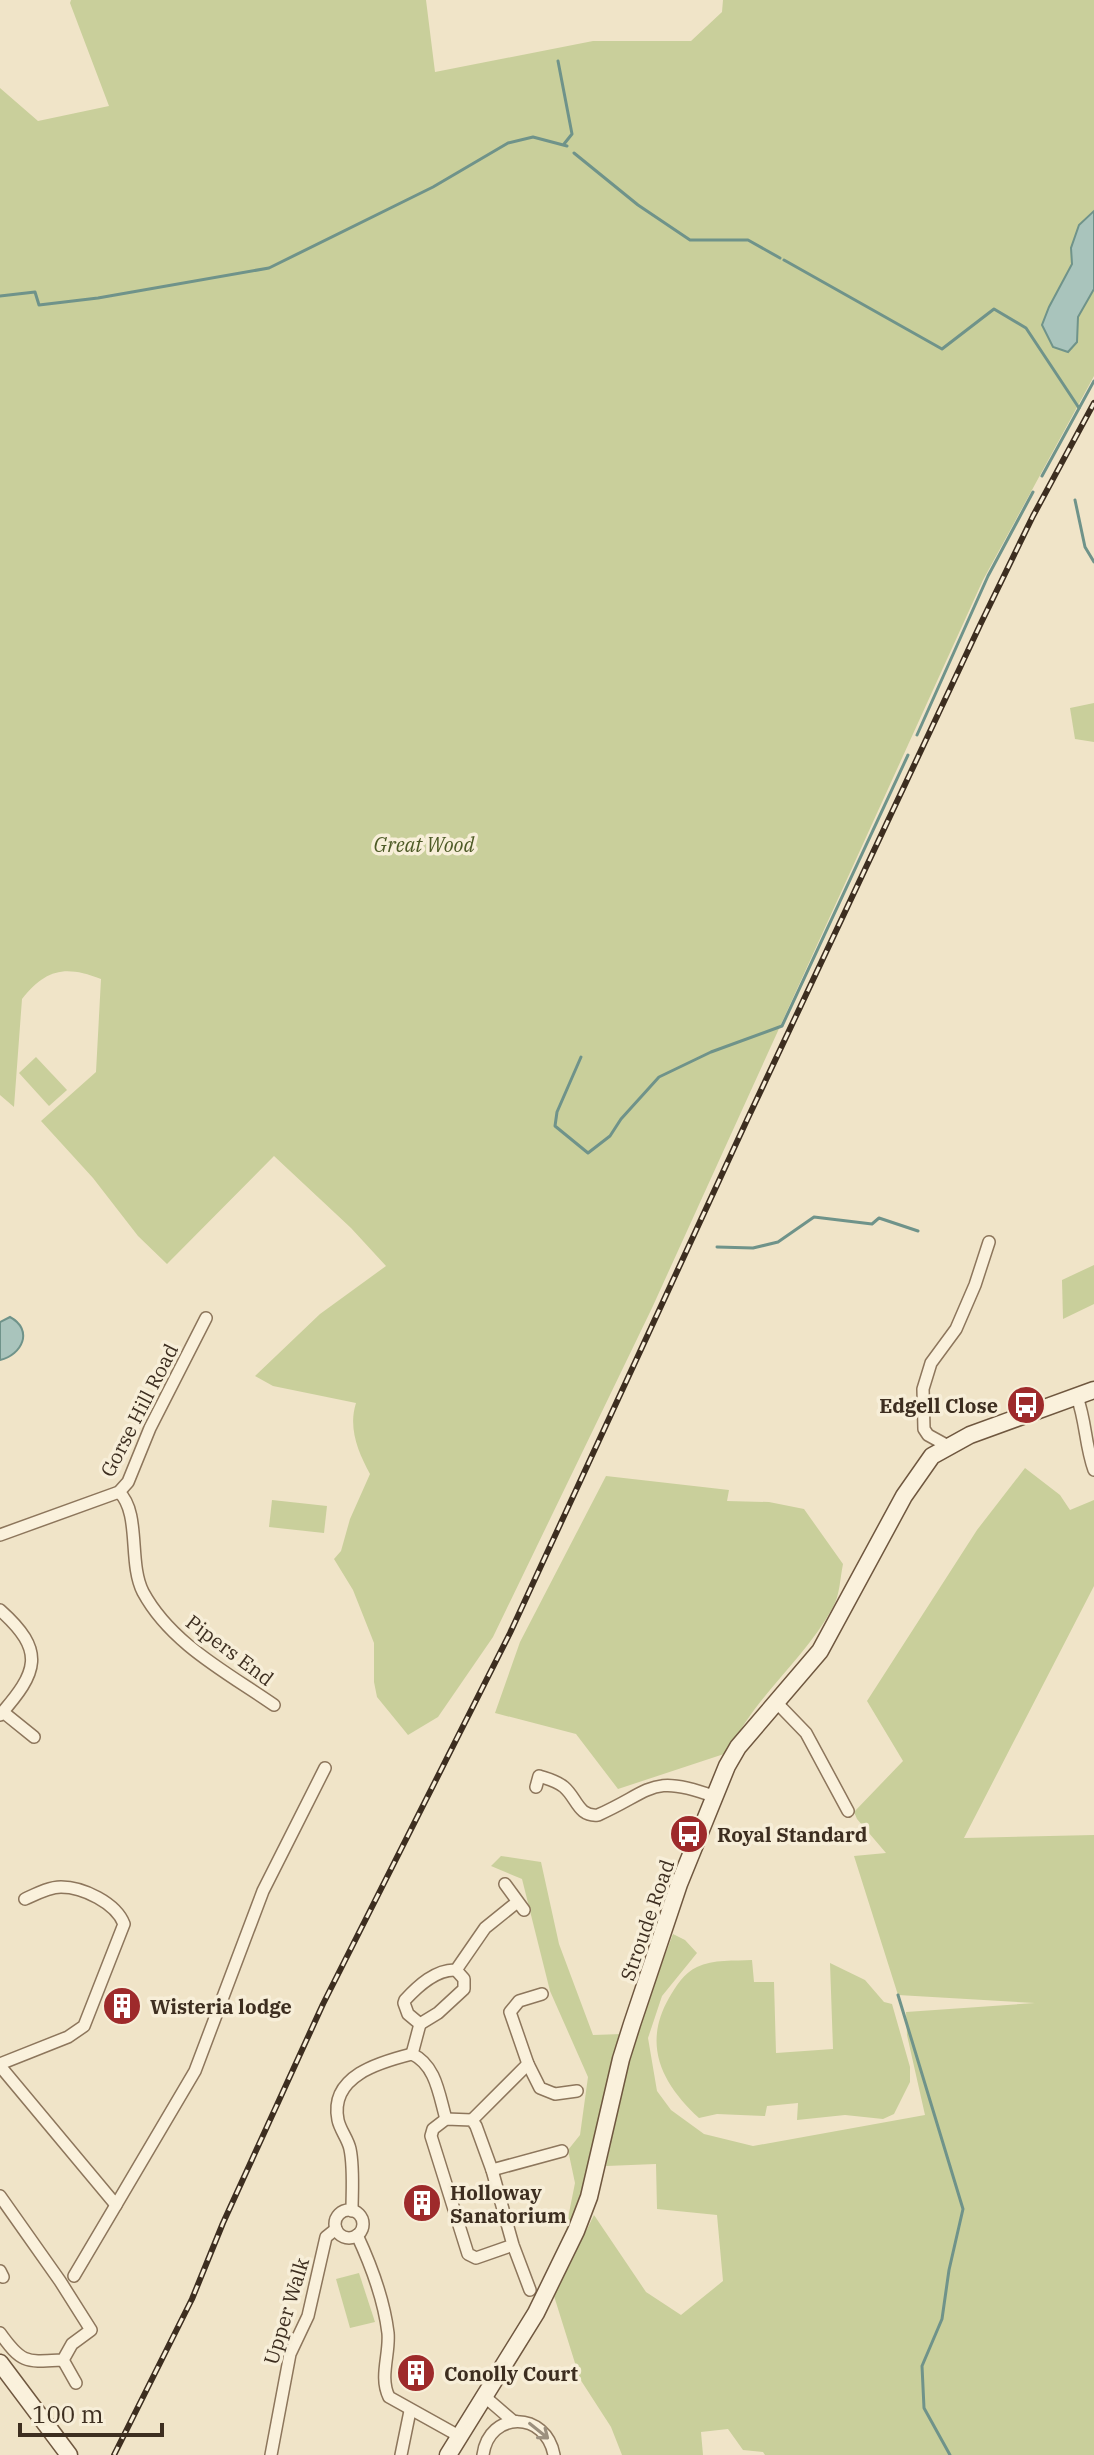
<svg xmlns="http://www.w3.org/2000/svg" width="1094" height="2455" viewBox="0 0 1094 2455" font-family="'IBM Plex Serif',serif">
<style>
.green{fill:#c9cf9b}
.water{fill:#a9c4bc;stroke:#6f938a;stroke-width:2}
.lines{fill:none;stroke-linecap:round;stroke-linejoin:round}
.stream{stroke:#6f938a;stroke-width:3}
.street-casing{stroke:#8d765c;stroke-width:14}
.secondary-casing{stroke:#6f573f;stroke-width:19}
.street{stroke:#faf1dc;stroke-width:11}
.secondary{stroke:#faf1dc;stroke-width:16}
.rail-casing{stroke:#3d2e20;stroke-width:6}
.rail{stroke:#f7eed8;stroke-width:3;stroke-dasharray:9;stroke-linecap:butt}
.oneway{stroke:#9c907e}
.labels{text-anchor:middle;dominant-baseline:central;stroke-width:7;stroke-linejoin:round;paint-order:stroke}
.park-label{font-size:20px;font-style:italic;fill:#4d5a26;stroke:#f7eed8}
.poi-label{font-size:20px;font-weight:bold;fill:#3d2e20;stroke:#f7eed8;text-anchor:start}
.street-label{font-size:20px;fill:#3d2e20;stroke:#f7eed8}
</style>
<rect width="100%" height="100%" fill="#f0e4c8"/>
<g class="green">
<path d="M71,0H426L435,72L593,41H691L722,12L723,0H1094V211L1079,225L1071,248L1073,263L1049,307L1077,342L1078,317L1094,289V376L983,580L652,1308L493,1637L438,1717L408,1735L377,1697L374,1682V1643L353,1590L334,1559L341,1551L350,1519L370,1474C358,1452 348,1428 356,1403L273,1386L255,1376L320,1314L386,1266L351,1228L274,1156L167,1264L138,1236L93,1178L41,1121L96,1072L101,979C65,965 46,969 22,999L14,1107L0,1095V88L38,121L109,106L70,3Z"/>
<path d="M1094,703V742L1075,739L1070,708Z"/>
<path d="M36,1057L67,1090L49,1106L19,1073Z"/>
<path d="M1094,1265V1304L1063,1319L1062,1280Z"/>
<path d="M1025,1468L1060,1495L1070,1510L1094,1500V1586L964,1838L1094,1835V2455H765L763,2452L743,2450L728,2429L701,2432L703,2455H622L611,2427L580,2379L554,2296L594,2215L646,2292L681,2315L723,2281L717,2215L657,2209L656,2164L606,2166L632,2042L673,1934L685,1940L697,1953L662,1996L648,2038L657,2091L671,2110L704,2134L753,2146L925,2115L907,2035L906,2012L1035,2003L898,1995L854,1856L886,1853L857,1819L854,1812L903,1761L867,1701L977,1530Z"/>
<path d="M606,1476L729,1490L727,1501L769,1502L804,1509L843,1564C840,1578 840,1595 833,1607C806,1658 755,1696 731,1748L724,1754L618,1789L576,1734L495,1713L520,1642Z"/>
<path d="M272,1500L327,1506L324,1533L269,1527Z"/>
<path d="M501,1856L541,1862L559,1944L593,2035L622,2034L586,2191L566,2243L567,2223L575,2183L568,2150L580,2135L588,2077L550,1991L522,1879L491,1866Z"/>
<path d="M752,1960L754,1982H774L776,2053L833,2049L830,1963L865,1980L884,2002L892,2004L910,2067V2082L894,2114L883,2119L845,2115L797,2120L798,2103L767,2106L765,2116L717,2114L699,2118C662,2084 642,2045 669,1998C676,1986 684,1973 697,1967C713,1959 735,1961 752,1960Z"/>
<path d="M359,2273L375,2322L350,2328L336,2279Z"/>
</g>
<g class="water">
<path d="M1094,211V289L1078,317L1077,342L1068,352L1053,347L1042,325L1049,307L1072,264L1071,248L1079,225Z"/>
<path d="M10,1317C34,1330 22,1355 0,1360V1322Z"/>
</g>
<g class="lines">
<g class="stream">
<path d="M558,61L572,134L564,144"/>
<path d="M574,153L638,205L690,240H748L780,258"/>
<path d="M784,260L942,349L994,309L1026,328L1079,408"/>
<path d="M0,296L35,292L39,305L98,298L269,268L433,187L508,143L533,137L567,146"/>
<path d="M1042,476L1094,381"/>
<path d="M1075,500L1085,547L1094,562"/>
<path d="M917,735L988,576L1033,492"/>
<path d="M581,1057L557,1112L555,1126L588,1153L610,1136L621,1119L659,1077L711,1052L782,1026L908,755"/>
<path d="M717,1247L753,1248L778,1242L814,1217L872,1224L879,1218L918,1231"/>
<path d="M898,1995L963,2209L949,2270L942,2319L922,2366L924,2408L950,2455"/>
</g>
<defs>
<g id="street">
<path d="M1077,1397C1086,1421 1085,1445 1094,1470"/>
<path d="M948,1446L928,1435L924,1429L923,1389L931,1363L956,1329L975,1285L989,1242"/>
<path d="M119,1492C141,1513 128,1563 143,1592C171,1644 228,1673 274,1705"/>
<path d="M0,1535L119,1492L128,1482L150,1428L206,1318"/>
<path d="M0,1610C46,1651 38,1672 0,1715"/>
<path d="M777,1703L806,1733L848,1811"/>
<path d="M3,1712L34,1737"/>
<path d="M536,1787L539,1776C548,1779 557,1781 564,1787C577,1798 578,1817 598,1815C652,1791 651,1773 713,1796"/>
<path d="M505,1884L524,1910"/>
<path d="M542,1994L519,2001L510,2012L528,2064L540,2088L555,2094L577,2091"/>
<path d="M420,2024L438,2013L464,1989V1979L456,1970"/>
<path d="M412,2054L420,2024L408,2014L404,2003L405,2000C418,1986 436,1969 456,1970L485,1928L516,1903"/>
<path d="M0,2064L68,2037L84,2026L124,1924C116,1903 83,1887 61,1887C49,1887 36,1894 25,1899"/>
<path d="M0,2066L116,2205L195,2071L263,1891L325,1768"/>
<path d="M472,2120L528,2064"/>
<path d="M492,2170L562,2151"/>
<path d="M0,2196L60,2281L91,2330L72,2344L63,2360C26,2362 22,2364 0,2333"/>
<circle cx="349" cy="2224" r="14"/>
<path d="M352,2211C352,2191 354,2168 350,2149C348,2139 340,2130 338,2120C329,2076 380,2062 412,2054C436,2065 439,2095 446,2119"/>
<path d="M357,2235C371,2265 384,2300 388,2333C390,2354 379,2377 389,2397L459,2436"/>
<path d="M513,2245L476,2258L468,2254L431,2136L433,2129L446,2119L472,2120L476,2126L492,2170L513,2245L530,2290"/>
<path d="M0,2271L3,2277"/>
<path d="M74,2276L116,2205"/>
<path d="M63,2360L76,2383"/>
<path d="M484,2396L513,2421"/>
<path d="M271,2455L290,2354L308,2316L326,2237L336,2229"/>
<path d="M401,2455L410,2411"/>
<path d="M483,2455C489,2410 546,2411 554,2455"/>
</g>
<g id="secondary">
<path d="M0,2363L69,2455"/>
<path d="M448,2455L536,2313L576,2231L589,2197L621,2059L632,2024L679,1884L727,1766L738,1747L820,1651L904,1496L932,1456L970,1435L1094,1390"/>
</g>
</defs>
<use href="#street" class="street-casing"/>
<use href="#secondary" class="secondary-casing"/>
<use href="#street" class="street"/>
<use href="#secondary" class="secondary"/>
<defs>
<path id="rail" d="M114,2455L192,2299L223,2223L323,2004L510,1633L747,1120L981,623L1033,516L1094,403"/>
</defs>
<use href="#rail" class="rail-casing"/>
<use href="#rail" class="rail"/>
</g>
<defs><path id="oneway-shaft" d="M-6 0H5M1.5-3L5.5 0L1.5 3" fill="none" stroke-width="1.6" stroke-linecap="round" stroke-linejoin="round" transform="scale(2)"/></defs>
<use class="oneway" href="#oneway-shaft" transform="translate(539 2431) rotate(39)"/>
<defs>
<symbol id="bus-disc" viewBox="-11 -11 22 22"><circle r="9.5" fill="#9e2a2b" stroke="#f7eed8"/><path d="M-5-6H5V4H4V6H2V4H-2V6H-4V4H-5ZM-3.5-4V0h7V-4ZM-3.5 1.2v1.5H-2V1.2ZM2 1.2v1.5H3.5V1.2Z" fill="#fff"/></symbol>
<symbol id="building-disc" viewBox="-11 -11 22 22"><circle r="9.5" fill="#9e2a2b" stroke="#f7eed8"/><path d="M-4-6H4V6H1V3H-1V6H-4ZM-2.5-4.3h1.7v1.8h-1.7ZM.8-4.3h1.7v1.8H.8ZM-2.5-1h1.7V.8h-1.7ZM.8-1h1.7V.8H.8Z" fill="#fff"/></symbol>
</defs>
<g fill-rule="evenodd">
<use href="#bus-disc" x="1004" y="1383" width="44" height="44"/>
<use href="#bus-disc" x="667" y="1812" width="44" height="44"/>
<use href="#building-disc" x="100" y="1984" width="44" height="44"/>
<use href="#building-disc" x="400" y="2181" width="44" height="44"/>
<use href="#building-disc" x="394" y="2351" width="44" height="44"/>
</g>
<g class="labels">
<g class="park-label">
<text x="424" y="844">Great Wood</text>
</g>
<g class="poi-label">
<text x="998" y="1405" text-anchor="end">Edgell Close</text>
<text x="717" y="1834">Royal Standard</text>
<text x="150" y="2006">Wisteria lodge</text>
<text x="450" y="2192">Holloway<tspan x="450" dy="23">Sanatorium</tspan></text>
<text x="444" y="2373">Conolly Court</text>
</g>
<g class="street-label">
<text transform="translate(139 1410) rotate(-63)">Gorse Hill Road</text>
<text transform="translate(230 1650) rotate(37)">Pipers End</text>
<text transform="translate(647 1920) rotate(-71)">Stroude Road</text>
<text transform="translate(286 2311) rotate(-73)">Upper Walk</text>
</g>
</g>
<path d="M20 2423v12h142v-12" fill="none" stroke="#3d2e20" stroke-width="4"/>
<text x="32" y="2423" font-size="24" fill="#3d2e20" stroke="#f7eed8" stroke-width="6" paint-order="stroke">100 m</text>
</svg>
